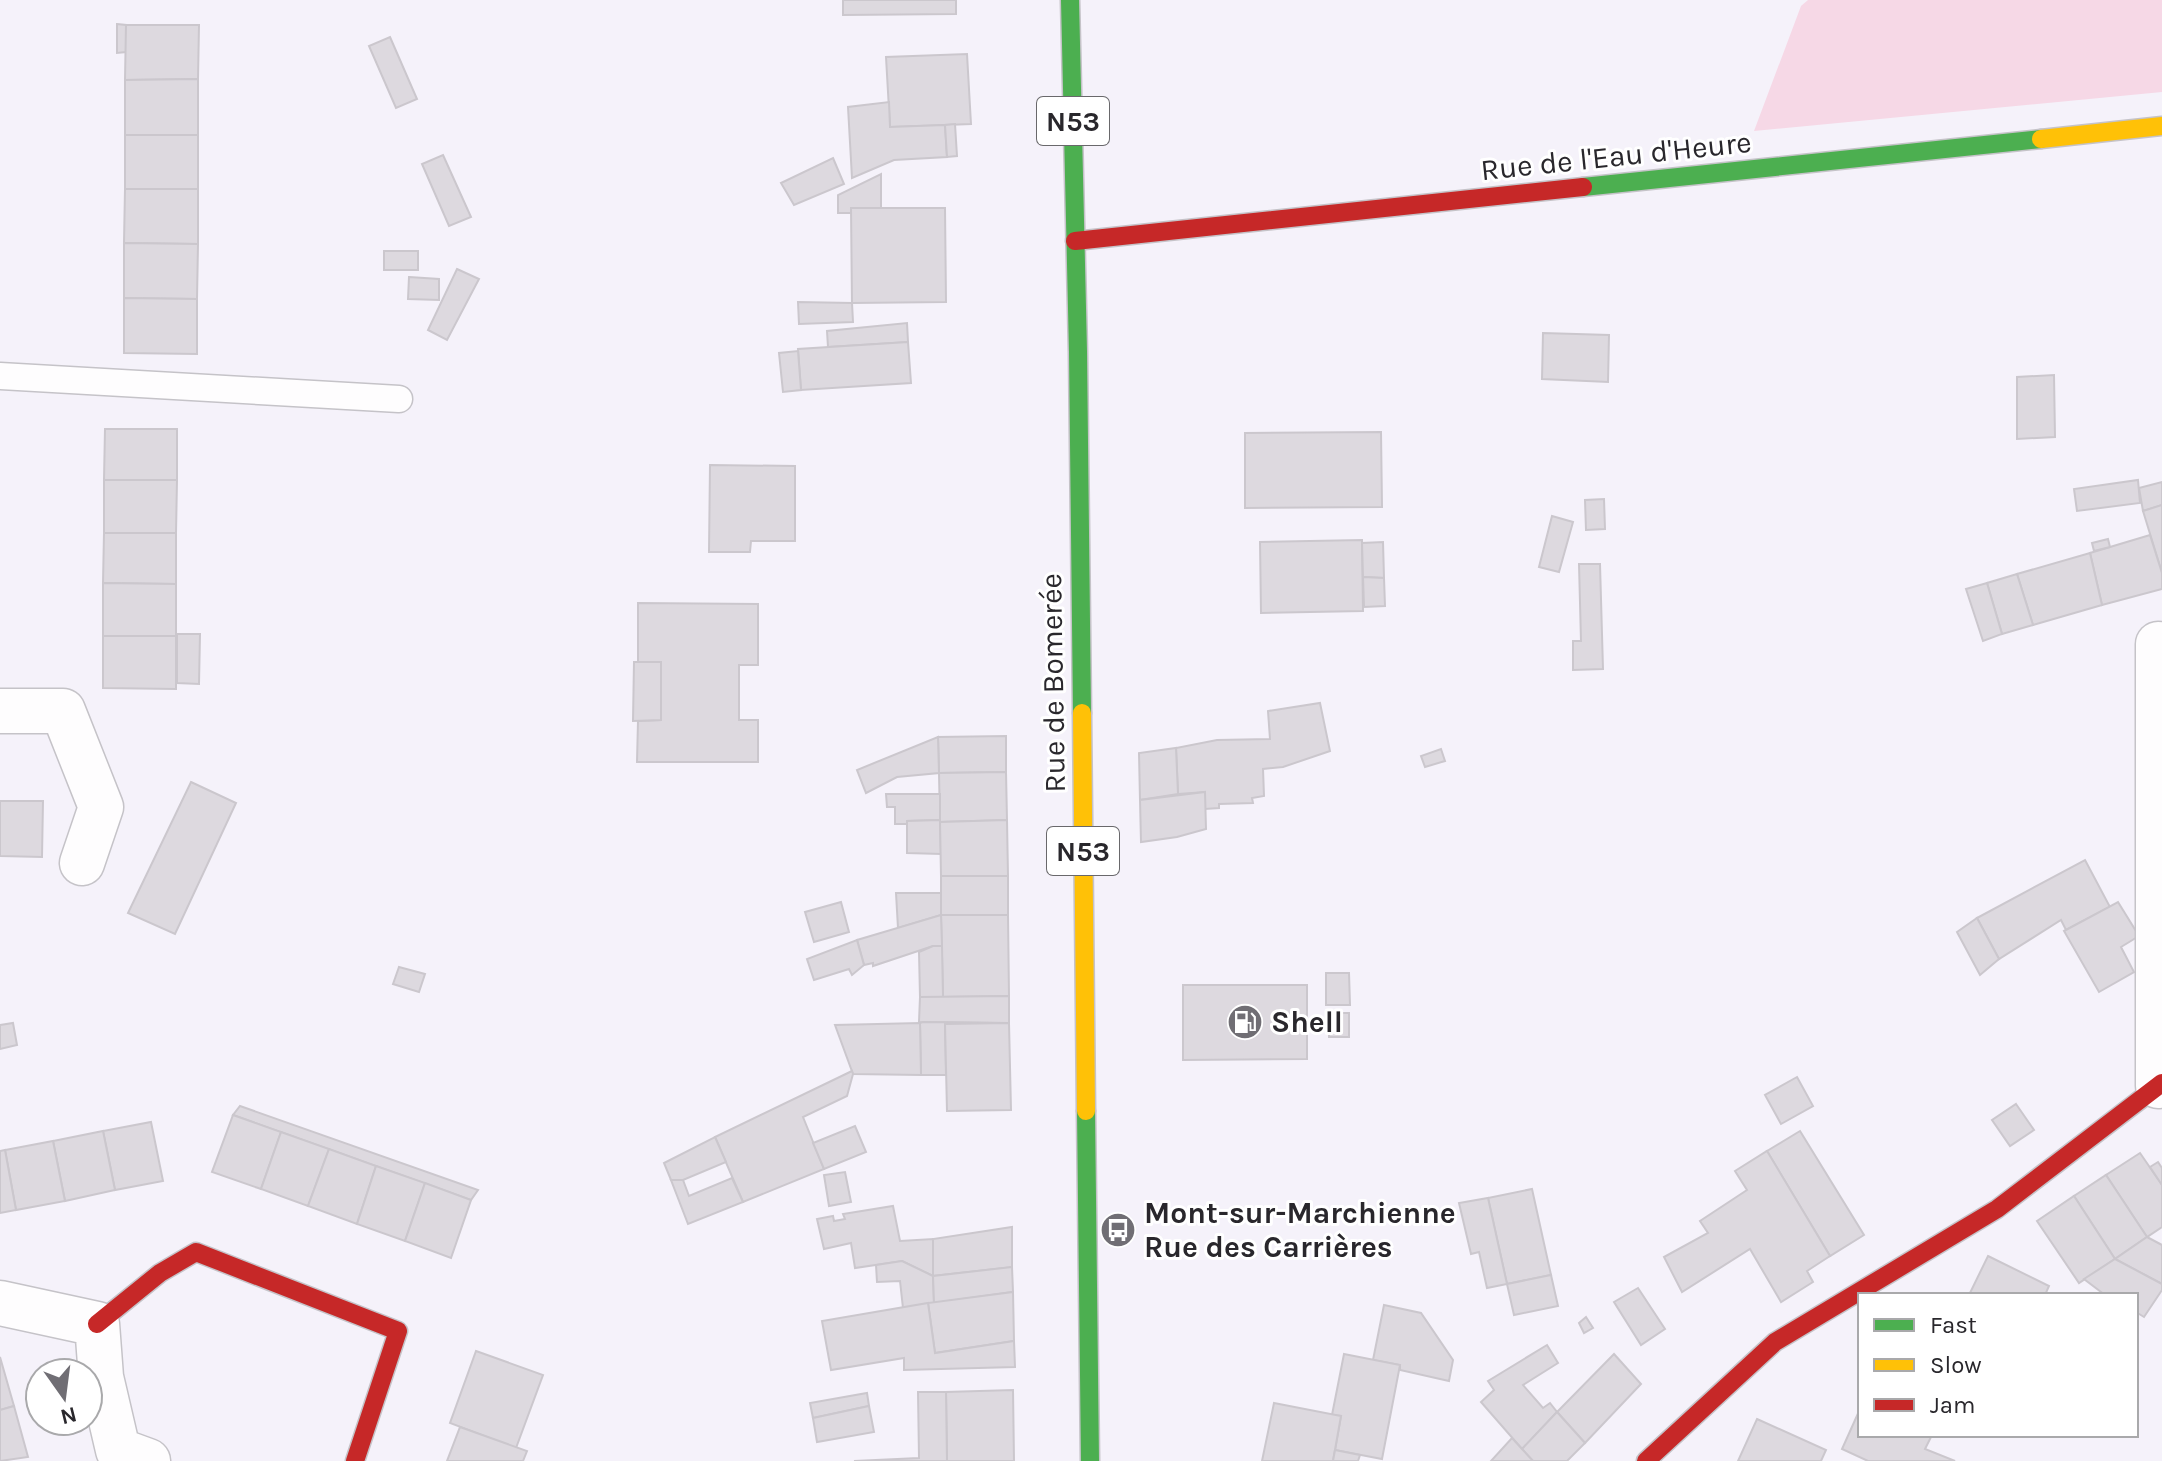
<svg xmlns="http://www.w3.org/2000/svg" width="2162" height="1461" viewBox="0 0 2162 1461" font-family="Karla,sans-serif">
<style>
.green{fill:#f6d8e6}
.building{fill:#ddd9df;stroke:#cbc7cd;stroke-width:2}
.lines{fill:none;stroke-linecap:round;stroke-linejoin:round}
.lane-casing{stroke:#c5c3c8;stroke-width:29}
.street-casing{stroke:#c5c3c8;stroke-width:47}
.fast-casing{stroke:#c5c3c8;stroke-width:21}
.slow-casing{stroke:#c5c3c8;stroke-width:21}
.jam-casing{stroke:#c5c3c8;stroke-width:21}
.lane{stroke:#fefdfe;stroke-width:26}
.street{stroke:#fefdfe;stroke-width:44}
.fast{stroke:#4caf50;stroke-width:18}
.slow{stroke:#ffc107;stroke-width:18}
.jam{stroke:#c62828;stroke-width:18}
.labels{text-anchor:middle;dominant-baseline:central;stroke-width:6;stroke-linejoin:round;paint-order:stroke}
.shield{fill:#fff;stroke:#69686b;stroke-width:2}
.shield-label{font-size:28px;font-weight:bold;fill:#29272c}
.street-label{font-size:30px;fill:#29272c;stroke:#fff}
.poi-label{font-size:30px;font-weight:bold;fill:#29272c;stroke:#fff;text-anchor:start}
</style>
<rect width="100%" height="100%" fill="#f5f2fa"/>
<path class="green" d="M1808,0H2162V92L1754,131L1801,6Z"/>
<g class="building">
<path d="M843,0H956V14L843,15Z"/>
<path d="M117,24L126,25V52L117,53Z"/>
<path d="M126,25H199L198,79L125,80Z"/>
<path d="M390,37L417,99L396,108L369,46Z"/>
<path d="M967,54L971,124L890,127L886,57Z"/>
<path d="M198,79V135H125V80Z"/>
<path d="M889,102L890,127L945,125L947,157L894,160L852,178L848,107Z"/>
<path d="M955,124L957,156L947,157L945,125Z"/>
<rect x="125" y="135" width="73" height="54"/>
<path d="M443,155L471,217L449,226L422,164Z"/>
<path d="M833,158L844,184L794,205L781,183Z"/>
<path d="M881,174V208H851V213H838V195Z"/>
<path d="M125,189H198V244L124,243Z"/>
<path d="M851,208H945L946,302L852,303Z"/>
<path d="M124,243L198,244L197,299L124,298Z"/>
<rect x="384" y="251" width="34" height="19"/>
<path d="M457,269L479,279L447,340L428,330Z"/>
<path d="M409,277L439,279V300L408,299Z"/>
<path d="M124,298L197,299V354L124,353Z"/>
<path d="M798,302L852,303L853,322L799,324Z"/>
<path d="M907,323L908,342L828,347L827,331Z"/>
<path d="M1543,333L1609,335L1608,382L1542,379Z"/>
<path d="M908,342L911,383L801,390L798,349Z"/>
<path d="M798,351L801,390L783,392L779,353Z"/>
<path d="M2054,375L2055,437L2017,439V377Z"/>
<path d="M105,429H177V480H104Z"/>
<path d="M1381,432L1382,507L1245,508V433Z"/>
<path d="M710,465L795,466V541H751L750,552H709Z"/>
<path d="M104,480H177L176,533H104Z"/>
<path d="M2138,480L2140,503L2077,511L2074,489Z"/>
<path d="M2162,482V505L2143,511L2139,488Z"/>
<path d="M1604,499L1605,529L1586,530L1585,500Z"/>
<path d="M2162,505V573L2143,511Z"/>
<path d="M1552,516L1573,522L1559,572L1539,567Z"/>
<path d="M104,533H176V584L103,583Z"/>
<path d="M2150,535L2162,573V589L2102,605L2090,553Z"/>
<path d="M2108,539L2110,547L2094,551L2092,543Z"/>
<path d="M1362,540L1363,611L1261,613L1260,542Z"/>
<path d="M1383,542L1384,578L1363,577L1362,543Z"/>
<path d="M2090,553L2102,605L2033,625L2017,574Z"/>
<path d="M1579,564H1600L1603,669L1573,670V641H1581Z"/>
<path d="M2017,574L2033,625L2002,634L1987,583Z"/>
<path d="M1363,577L1384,578L1385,606L1364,607Z"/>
<path d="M103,583L176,584V636H103Z"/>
<path d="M1987,583L2002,634L1983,641L1966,589Z"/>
<path d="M638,603L758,604V665H739V720H758V762H637L638,721L661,720V662H638Z"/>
<path d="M177,634H200L199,684L177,683Z"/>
<path d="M103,636H176V689L103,688Z"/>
<path d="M634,662H661V720L633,721Z"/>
<path d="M1320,703L1330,751L1283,767L1263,769L1264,796L1252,798L1253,803L1219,804V808L1205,809V792L1178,794L1176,748L1217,740L1270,739L1268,711Z"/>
<path d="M1006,736V772L939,773L938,737Z"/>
<path d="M938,737L939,773L897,777L866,793L857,770Z"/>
<path d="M1176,748L1178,794L1140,800L1139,753Z"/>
<path d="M1441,749L1445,761L1425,767L1421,756Z"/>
<path d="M1006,772L1007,820L940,822L939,773Z"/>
<path d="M191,782L236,803L175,934L128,913Z"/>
<path d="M1205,792L1206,829L1177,837L1141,842L1140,800Z"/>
<path d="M886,794H940V820L907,821V824H895V807H887Z"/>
<path d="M0,801H43L42,857L0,856Z"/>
<path d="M940,820L941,854L907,853V821Z"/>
<path d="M1007,820L1008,876H941L940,822Z"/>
<path d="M2085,860L2110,907L2066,930L2061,920L1999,959L1977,918Z"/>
<rect x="941" y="876" width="67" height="39"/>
<path d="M896,893H941V915L898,928Z"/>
<path d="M841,902L849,932L814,942L805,912Z"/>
<path d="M2118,902L2139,936L2121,947L2134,972L2099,992L2064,931Z"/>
<path d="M941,915H1008L1009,996L943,997Z"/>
<path d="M941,915L942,946H933L873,966V963L864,965L857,940Z"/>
<path d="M1977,918L1999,959L1980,975L1957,932Z"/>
<path d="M857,940L864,965L852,975L849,969L814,980L807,959Z"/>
<path d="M933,946H942L943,997H920L919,952Z"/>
<path d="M399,967L425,974L419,992L393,984Z"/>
<path d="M1326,973H1349L1350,1005H1326Z"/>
<path d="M1183,985H1307V1059L1183,1060Z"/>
<path d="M1009,996V1023L919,1022L920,997Z"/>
<rect x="1329" y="1013" width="20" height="24"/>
<path d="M923,1022L1001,1023L945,1024L946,1075H921L920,1023Z"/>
<path d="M13,1023L17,1045L0,1049V1025Z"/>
<path d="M920,1023L921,1075L853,1074L835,1025Z"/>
<path d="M1009,1023L1011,1110L947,1111L945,1024Z"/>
<path d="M852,1071L853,1074L847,1096L803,1117L824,1169L743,1202L715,1137Z"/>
<path d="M1797,1077L1813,1106L1781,1124L1765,1095Z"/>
<path d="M2016,1104L2034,1130L2010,1146L1992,1120Z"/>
<path d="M240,1106L478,1190L471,1200L233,1115Z"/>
<path d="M233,1115L281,1132L261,1189L212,1172Z"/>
<path d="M151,1122L163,1181L115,1190L103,1131Z"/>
<path d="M855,1126L866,1152L824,1169L813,1143Z"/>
<path d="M103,1131L115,1190L65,1201L53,1141Z"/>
<path d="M1800,1131L1864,1235L1830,1256L1767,1151Z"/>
<path d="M281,1132L329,1149L308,1206L261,1189Z"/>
<path d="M715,1137L726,1162L683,1180H671L664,1163Z"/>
<path d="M53,1141L65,1201L16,1210L5,1150Z"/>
<path d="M329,1149L376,1166L357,1224L308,1206Z"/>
<path d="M5,1150L16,1210L0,1213V1151Z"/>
<path d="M1767,1151L1830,1256L1807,1271L1813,1282L1781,1302L1750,1249L1682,1292L1664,1257L1708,1233L1700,1221L1747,1190L1735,1171Z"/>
<path d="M2140,1153L2162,1185V1227L2147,1237L2106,1175Z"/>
<path d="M2158,1162L2162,1168V1185L2150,1167Z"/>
<path d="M376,1166L425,1183L405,1241L357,1224Z"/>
<path d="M845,1172L851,1202L829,1206L824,1175Z"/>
<path d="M2106,1175L2147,1237L2115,1259L2074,1196Z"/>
<path d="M732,1178L743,1202L688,1224L671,1180H683L689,1196Z"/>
<path d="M425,1183L471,1200L451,1258L405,1241Z"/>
<path d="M1532,1189L1551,1275L1507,1284L1488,1198Z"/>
<path d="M2074,1196L2115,1259L2079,1283L2037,1221Z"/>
<path d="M1488,1198L1507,1284L1487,1288L1479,1252L1471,1254L1459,1203Z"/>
<path d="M893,1206L900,1241L933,1239V1276L902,1261L855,1268L851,1243L824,1249L817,1219L833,1216L834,1221L845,1219L843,1214Z"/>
<path d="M1012,1227V1267L933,1276V1239Z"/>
<path d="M2147,1237L2162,1245V1284L2115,1259Z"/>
<path d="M1988,1256L2049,1286L2045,1295H1969Z"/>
<path d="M2115,1259L2162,1284V1290L2144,1317L2136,1312V1295H2105L2084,1279Z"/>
<path d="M902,1261L933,1276L934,1303L903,1308L900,1281L877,1282L876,1265Z"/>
<path d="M1012,1267L1013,1292L934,1303L933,1276Z"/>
<path d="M1551,1275L1558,1306L1514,1315L1507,1284Z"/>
<path d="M1638,1288L1665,1329L1641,1345L1614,1302Z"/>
<path d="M1013,1292L1014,1341L935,1353L928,1303Z"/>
<path d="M928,1303L935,1353L1014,1341L1015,1367L904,1370V1358L831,1370L822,1321Z"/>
<path d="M1384,1305L1421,1313L1453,1360L1449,1381L1400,1370V1365L1373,1360Z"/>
<path d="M1586,1317L1593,1328L1584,1333L1579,1323Z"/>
<path d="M1547,1345L1558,1363L1523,1385L1543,1408L1550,1403L1557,1412L1522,1449L1481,1402L1494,1390L1488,1381Z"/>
<path d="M476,1351L543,1375L516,1448L450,1423Z"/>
<path d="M1344,1354L1400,1365L1382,1459L1335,1450L1341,1416L1332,1415Z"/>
<path d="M1614,1354L1641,1384L1585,1443L1557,1412Z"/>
<path d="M0,1357L14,1406L0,1410Z"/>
<path d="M1013,1390L1014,1461H947L946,1392Z"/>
<path d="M918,1392H946L947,1461H854L919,1458Z"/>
<path d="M867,1393L869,1406L813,1418L810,1403Z"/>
<path d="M1274,1403L1341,1416L1333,1461H1262Z"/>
<path d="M14,1406L28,1457L0,1461V1410Z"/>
<path d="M869,1406L874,1432L817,1442L813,1418Z"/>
<path d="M1860,1409V1435H1932L1925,1449L1955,1461H1868L1842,1449Z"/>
<path d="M1557,1412L1585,1443L1567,1461H1533L1522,1449Z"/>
<path d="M1757,1419L1826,1450L1821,1461H1738Z"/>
<path d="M460,1427L527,1451L523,1461H447Z"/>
<path d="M1512,1438L1522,1449L1533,1461H1491Z"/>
<path d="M1335,1450L1360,1455L1358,1461H1333Z"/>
</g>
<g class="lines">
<defs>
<path id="lane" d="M0,376L399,399"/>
<g id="street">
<path d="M0,711H63L101,807L82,863"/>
<path d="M2158,1086V644"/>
<path d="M0,1303L97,1324L101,1377L118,1450L148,1461"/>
</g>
<g id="fast">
<path d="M1070,0L1078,352L1082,713"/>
<path d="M1583,187L2041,139"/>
<path d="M1086,1111L1090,1461"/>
</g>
<g id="slow">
<path d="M2041,139L2162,126"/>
<path d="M1082,713L1086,1111"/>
</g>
<g id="jam">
<path d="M1075,241L1583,187"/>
<path d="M97,1324L160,1273L196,1252L398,1331L355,1461"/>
<path d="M1646,1461L1775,1342L1997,1209L2162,1083"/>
</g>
</defs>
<use href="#lane" class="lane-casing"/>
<use href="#street" class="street-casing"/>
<use href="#fast" class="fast-casing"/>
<use href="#slow" class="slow-casing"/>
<use href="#jam" class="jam-casing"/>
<use href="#lane" class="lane"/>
<use href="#street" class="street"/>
<use href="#fast" class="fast"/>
<use href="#slow" class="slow"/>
<use href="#jam" class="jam"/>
</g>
<defs>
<symbol id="fuel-disc" viewBox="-11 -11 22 22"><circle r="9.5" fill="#706e74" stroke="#fff"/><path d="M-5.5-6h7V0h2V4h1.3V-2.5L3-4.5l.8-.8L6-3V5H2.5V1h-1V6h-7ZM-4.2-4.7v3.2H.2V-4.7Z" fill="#fff"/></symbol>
<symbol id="bus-disc" viewBox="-11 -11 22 22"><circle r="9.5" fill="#706e74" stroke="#fff"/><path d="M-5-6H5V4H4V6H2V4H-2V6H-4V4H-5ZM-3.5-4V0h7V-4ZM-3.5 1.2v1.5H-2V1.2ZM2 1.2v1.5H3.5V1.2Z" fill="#fff"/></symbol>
</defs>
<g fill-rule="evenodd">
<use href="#fuel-disc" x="1225" y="1002" width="40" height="40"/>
<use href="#bus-disc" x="1098" y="1210" width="40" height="40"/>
</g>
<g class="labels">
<g class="shield">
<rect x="1037" y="97" width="72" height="48" rx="6"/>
<rect x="1047" y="827" width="72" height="48" rx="6"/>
</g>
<g class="shield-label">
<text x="1073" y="121">N53</text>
<text x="1083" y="851">N53</text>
</g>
<g class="street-label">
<text transform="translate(1616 156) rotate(-6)">Rue de l'Eau d'Heure</text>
<text transform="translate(1053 683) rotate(-91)">Rue de Bomerée</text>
</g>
<g class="poi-label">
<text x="1271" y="1022">Shell</text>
<text x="1144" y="1213">Mont-sur-Marchienne<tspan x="1144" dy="34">Rue des Carrières</tspan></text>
</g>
</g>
<rect x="1858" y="1293" width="280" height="144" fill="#ffffff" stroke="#a9a9ab" stroke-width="2"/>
<rect x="1874" y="1319" width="40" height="12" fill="#4caf50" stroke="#a9a9ab" stroke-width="2"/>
<text x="1930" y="1333" font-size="24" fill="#29272c">Fast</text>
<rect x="1874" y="1359" width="40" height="12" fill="#ffc107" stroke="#a9a9ab" stroke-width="2"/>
<text x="1930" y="1373" font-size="24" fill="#29272c">Slow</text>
<rect x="1874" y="1399" width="40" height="12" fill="#c62828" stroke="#a9a9ab" stroke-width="2"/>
<text x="1930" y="1413" font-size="24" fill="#29272c">Jam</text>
<g transform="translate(64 1397) rotate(166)"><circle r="38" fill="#ffffff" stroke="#a9a9ab" stroke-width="2"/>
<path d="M0-6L14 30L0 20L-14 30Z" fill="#706e74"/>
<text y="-12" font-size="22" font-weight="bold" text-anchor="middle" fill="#29272c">N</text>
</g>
</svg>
